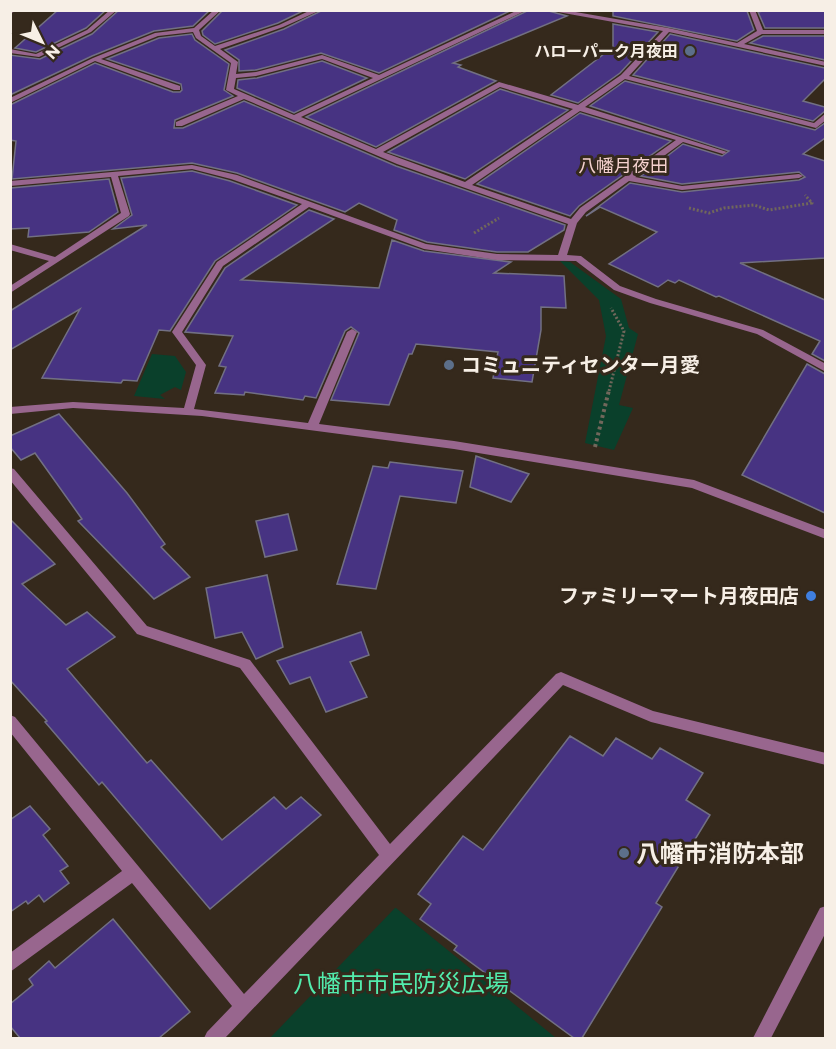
<svg xmlns="http://www.w3.org/2000/svg" width="836" height="1049" viewBox="0 0 836 1049" font-family="Montserrat,'Noto Sans JP',sans-serif">
<style>
.green{fill:#0a402b}
.building{fill:#473382;stroke:#727083;stroke-width:1.5}
.lines{fill:none;stroke-linecap:round;stroke-linejoin:round}
.path-far1{stroke:#71675b;stroke-width:3;stroke-dasharray:2 2;stroke-linecap:butt}
.path{stroke:#71675b;stroke-width:4;stroke-dasharray:3 3;stroke-linecap:butt}
.minor{fill:#98668e;fill-rule:evenodd}
.tertiary{fill:#98668e;fill-rule:evenodd}
.service-dot{fill:#5c6f8a;stroke:#35291c;stroke-width:2}
.shop-dot{fill:#3f7fe0;stroke:#35291c;stroke-width:2}
.labels{text-anchor:middle;dominant-baseline:central;stroke-width:6;stroke-linejoin:round;paint-order:stroke}
.far-poi-label{font-size:16px;font-weight:bold;fill:#f7efe6;stroke:#35291c;text-anchor:end}
.far-neighbourhood-label{font-size:18px;fill:#f4d1ce;stroke:#35291c}
.poi-label{font-size:20px;font-weight:bold;fill:#f7efe6;stroke:#35291c;text-anchor:start}
.near-poi-label{font-size:24px;font-weight:bold;fill:#f7efe6;stroke:#35291c;text-anchor:start}
.near-park-label{font-size:24px;fill:#52ecad;stroke:#35291c}
</style>
<rect width="100%" height="100%" fill="#35291c"/>
<g class="green">
<path d="M560,261L570,262L621,299L629,328L638,334L619,405L633,408L614,450L585,443L606,336L599,300Z"/>
<path d="M152,354L175,356L186,372L181,390L175,387L160,395L165,399L134,396Z"/>
<path d="M395,908H396L556,1038H270Z"/>
</g>
<g class="building">
<path d="M58,10H106L86,28L36,52L15,48Z"/>
<path d="M119,10H210L193,26L154,31L92,56L10,95V55L40,59L92,34Z"/>
<path d="M223,10H305L278,23L215,44L203,35L202,31Z"/>
<path d="M323,10H512L379,73L321,53L256,70L239,71V60L225,50L284,29Z"/>
<path d="M529,10H545L567,16L453,63L461,65L458,67L496,81L376,147L306,117Z"/>
<path d="M613,10L747,11L754,30L737,41L613,16Z"/>
<path d="M767,10H825V28H765L758,12Z"/>
<path d="M613,24L658,32L620,73L578,103L551,95L613,47Z"/>
<path d="M192,34L195,40L229,64L224,90L233,96L175,120L174,128H183L244,101L396,166L565,225L564,230L528,252H497L427,242L394,230L397,220L359,203L345,212L237,173L192,163L12,179L16,141L10,140V105L95,63L173,92H180L182,90L181,84L107,59L159,38Z"/>
<path d="M670,34L825,68V79L803,101L825,107V111L813,121L633,75Z"/>
<path d="M763,36H825V60L750,43Z"/>
<path d="M322,61L367,78L294,113L237,88L238,80L257,78Z"/>
<path d="M625,81L815,130L825,123V138L803,154L825,161V258L740,263L825,300V361L812,354L820,341L719,296L716,297L679,280L675,283L668,280L658,287L609,264L657,232L600,207L586,216L630,183L682,192L799,180L805,177L799,172L682,184L641,176L683,144L722,156L729,151L590,106Z"/>
<path d="M500,89L568,110L465,179L388,152Z"/>
<path d="M580,113L671,141L579,206L570,216L477,184Z"/>
<path d="M192,171L230,181L297,205L215,261L170,331L159,330L137,381L123,380L121,383L42,378L80,309L10,350V311L147,225L113,229L132,215L121,178Z"/>
<path d="M109,179L118,212L89,232L28,237L29,228L10,229L11,188Z"/>
<path d="M309,210L334,219L241,280L379,288L392,240L424,251L511,262L494,273L564,276L566,308L541,307V330L532,382L493,378L498,352L416,344L412,354H409L389,405L331,400L359,333L351,327L345,331L316,398L305,396L303,400L245,392L244,395L215,393L226,367L219,366L233,336L185,332L225,268Z"/>
<path d="M807,364L825,374V513L742,475Z"/>
<path d="M59,414L127,493L165,544L161,547L190,577L154,599L78,521L82,519L35,453L21,460L10,447V436Z"/>
<path d="M476,456L529,474L511,502L470,487Z"/>
<path d="M390,462L463,471L456,503L400,496L376,589L337,584L373,466L388,468Z"/>
<path d="M288,514L297,550L265,557L256,521Z"/>
<path d="M10,519L55,564L22,584L66,625L87,612L115,637L67,669L147,763L151,760L222,840L274,797L286,809L301,797L321,815L210,909L102,782L99,785L45,722L47,721L10,680Z"/>
<path d="M267,575L283,647L256,659L242,632L215,638L206,588Z"/>
<path d="M361,632L369,655L350,662L367,697L326,712L310,677L290,684L277,661Z"/>
<path d="M570,736L603,756L616,738L652,759L660,748L703,773L686,800L710,815L656,903L662,907L582,1038H574L454,950L457,946L420,919L431,904L418,894L463,836L483,850Z"/>
<path d="M30,806L50,829L43,835L68,866L60,871L69,883L44,902L39,895L28,904L26,901L10,912V820Z"/>
<path d="M113,919L190,1012L159,1038H20L10,1026V1004L33,985L29,979L49,961L55,968Z"/>
</g>
<g class="lines">
<g class="path-far1">
<path d="M689,208L709,213L724,208L754,205L769,210L812,203L805,195"/>
<path d="M474,233L499,218"/>
<path d="M609,391L624,331L611,308"/>
</g>
<path class="path" d="M595,447L609,390"/>
<g class="minor">
<path d="M10,10H17L10,14Z"/>
<path d="M110,10H117L91,32L39,57L10,53V49L36,54L87,30Z"/>
<path d="M214,10H221L199,30L201,36L215,46L279,25L311,10H321L283,27L220,49L238,62L236,74L256,72L322,55L379,75L518,10H527L301,117L376,149L499,82L578,105L621,75L663,31L547,10H564L668,28L737,43L757,31L749,10H755L763,30H826V34H762L744,44L826,62V66L669,32L629,76L814,123L826,113V120L816,128L625,79L585,107L727,152L723,154L683,142L635,177L682,186L799,174L803,176L799,178L682,190L629,181L586,212L577,223L567,255L581,256L620,286L656,299L763,330L826,364V372L757,334L650,303L614,290L576,261L497,260L424,249L309,207L223,266L182,332L206,365L194,409L308,423L347,332L352,329L357,332L319,424L454,441L694,480L826,530V539L692,488L454,449L202,416L73,408L10,414V407L73,402L184,408L196,365L172,332L217,262L302,204L231,179L192,169L118,176L130,214L129,216L10,293V286L49,261L10,250V244L55,257L121,213L111,177L10,186V181L192,165L237,175L426,244L497,254L558,255L568,224L397,164L244,99L182,126H176V122L238,96L226,90L231,63L196,38L193,32L158,36L101,59L180,86V90H174L95,61L10,103V98L93,58L155,33L194,28ZM322,59L373,78L294,115L234,89L236,78L256,76ZM500,87L573,109L465,182L383,152ZM580,111L676,140L580,208L571,219L472,185Z"/>
<path d="M10,468L14,469L147,626L250,660L390,844L556,674L561,672L653,711L826,753V765L651,722L563,685L225,1038H204L207,1032L232,1006L132,883L10,972V953L122,871L10,732V715L15,717L244,994L379,855L240,668L137,634L10,480Z"/>
</g>
<path class="tertiary" d="M826,906V932L771,1038H753L820,908Z"/>
</g>
<g class="service-dot">
<circle cx="690" cy="51" r="6"/>
<circle cx="449" cy="365" r="6"/>
<circle cx="624" cy="853" r="6"/>
</g>
<circle class="shop-dot" cx="811" cy="596" r="6"/>
<g class="labels">
<g class="far-poi-label">
<text x="678" y="51">ハローパーク月夜田</text>
</g>
<g class="far-neighbourhood-label">
<text x="623" y="166">八幡月夜田</text>
</g>
<g class="poi-label">
<text x="461" y="365">コミュニティセンター月愛</text>
<text x="799" y="596" text-anchor="end">ファミリーマート月夜田店</text>
</g>
<g class="near-poi-label">
<text x="636" y="853">八幡市消防本部</text>
</g>
<g class="near-park-label">
<text x="401" y="983">八幡市市民防災広場</text>
</g>
</g>
<rect width="836" height="1049" fill="none" stroke="#f7efe6" stroke-width="24"/>
<g transform="translate(42 42) rotate(133)" stroke="#35291c" stroke-width="4.5" paint-order="stroke">
<path d="M0-4.5L10 22L0 15L-10 22Z" fill="#f7efe6"/>
<text y="-9" font-size="16" font-weight="bold" text-anchor="middle" fill="#f7efe6">N</text>
</g>
</svg>
